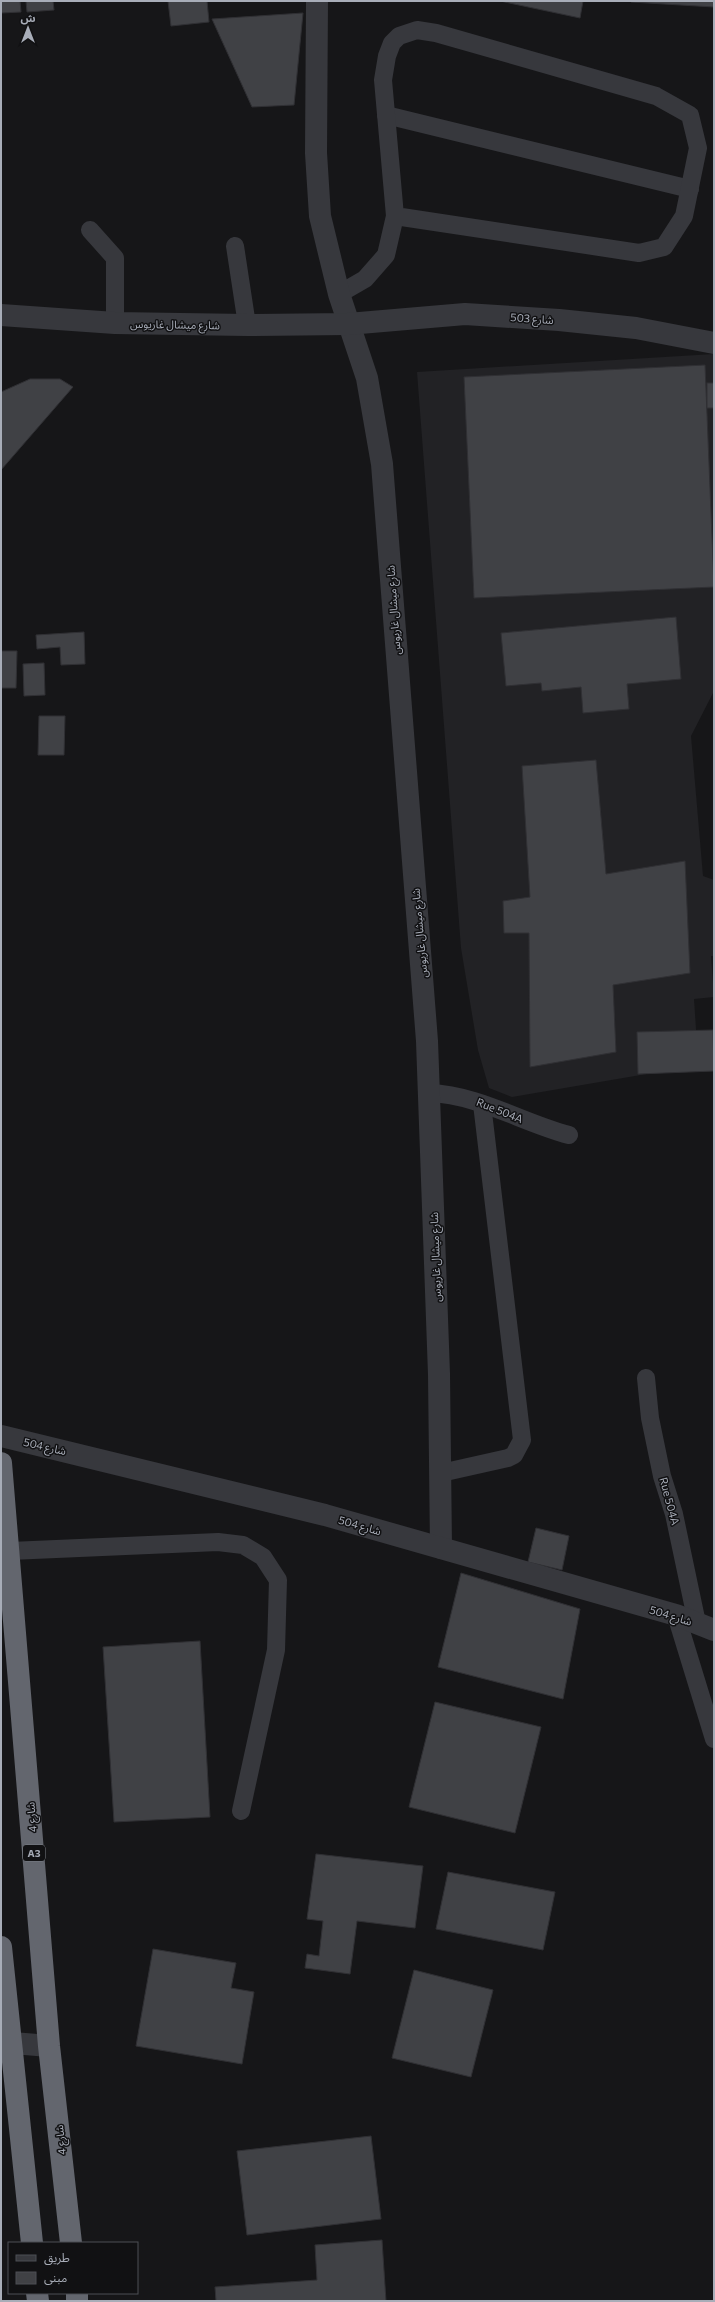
<svg xmlns="http://www.w3.org/2000/svg" width="715" height="2302" viewBox="0 0 715 2302" font-family="Commissioner,'Noto Sans Arabic',sans-serif">
<style>
.built{fill:#222225}
.building{fill:#404145;stroke:#303034}
.lines{fill:none;stroke-linecap:round;stroke-linejoin:round}
.lane{stroke:#37383d;stroke-width:18}
.street{stroke:#37383d;stroke-width:22}
.highway{stroke:#63666e;stroke-width:22}
.labels{text-anchor:middle;dominant-baseline:central;stroke-width:3;stroke-linejoin:round;paint-order:stroke}
.shield{fill:#111113;stroke:#7b7e86;stroke-width:1}
.shield-label{font-size:10px;font-weight:bold;fill:#a8adb8}
.street-label{font-size:11px;fill:#a8adb8;stroke:#111113}
</style>
<rect width="100%" height="100%" fill="#161618"/>
<path class="built" d="M714,354V691L691,736L703,876L714,880V956H711L714,997L694,999L697,1044L664,1071L512,1097L489,1088L478,1050L461,948L417,372Z"/>
<g class="building">
<path d="M1,1H20L21,12L1,13Z"/>
<path d="M26,1H53L54,10L27,12Z"/>
<path d="M168,1H207L209,22L171,26Z"/>
<path d="M500,1H583L580,18Z"/>
<path d="M631,1H714V7L631,2Z"/>
<path d="M303,13L294,105L252,107L212,19Z"/>
<path d="M705,365L714,587L474,598L464,377Z"/>
<path d="M30,379H60L73,387L1,470V392Z"/>
<rect x="707" y="383" width="7" height="25"/>
<path d="M676,617L681,679L627,684L629,709L583,713L581,687L542,691L541,683L506,686L501,633Z"/>
<path d="M84,632L85,664L61,665L60,647L37,649L36,635Z"/>
<path d="M1,651H17L16,688H1Z"/>
<path d="M44,663L45,695L24,696L23,664Z"/>
<path d="M39,716H65L64,755H38Z"/>
<path d="M596,760L606,874L685,861L690,973L613,985L616,1052L530,1067L529,933H504L503,901L530,897L522,766Z"/>
<path d="M713,1030L714,1071L638,1074L637,1032Z"/>
<path d="M536,1528L569,1536L562,1570L528,1562Z"/>
<path d="M461,1573L580,1609L563,1699L438,1667Z"/>
<path d="M200,1641L210,1817L114,1822L103,1647Z"/>
<path d="M435,1702L541,1727L515,1833L409,1807Z"/>
<path d="M316,1854L423,1866L415,1928L357,1921L350,1974L305,1968L307,1954L319,1956L323,1921L307,1919Z"/>
<path d="M448,1872L555,1892L543,1950L436,1929Z"/>
<path d="M153,1949L236,1963L231,1988L254,1992L242,2064L136,2046Z"/>
<path d="M414,1970L493,1990L471,2077L392,2058Z"/>
<path d="M371,2136L381,2219L247,2235L237,2151Z"/>
<path d="M382,2240L386,2301H216L215,2287L317,2280L315,2245Z"/>
</g>
<g class="lines">
<g class="lane">
<path d="M386,115L690,189"/>
<path d="M90,230L115,258V323"/>
<path d="M235,246L247,325"/>
<path d="M339,294L365,279L386,255L395,216L383,80L387,56L392,43L399,36L417,30L436,33L656,96L690,115L698,148L684,216L664,247L639,253L395,216"/>
<path d="M429,1093C480,1095 520,1122 569,1135"/>
<path d="M646,1378L650,1418L662,1476L674,1514L697,1623"/>
<path d="M441,1473L508,1458L514,1455L522,1440L482,1104"/>
<path d="M10,1551L218,1542L243,1545L263,1557L278,1580L276,1650L241,1811"/>
<path d="M676,1615L714,1739"/>
</g>
<g class="street">
<path d="M317,1L316,153L320,216L339,294L367,378L382,464L427,1041L439,1374L441,1548"/>
<path d="M1,315L115,323L247,325L348,324L465,314L559,320L636,328L714,343"/>
<path d="M1,1436L325,1515L676,1615L714,1630"/>
<path d="M1,2042L49,2046"/>
</g>
<g class="highway">
<path d="M1,1463L49,2046L71,2243"/>
<path d="M1,1947L32,2243"/>
<path d="M37,2293L38,2301"/>
<path d="M77,2293V2301"/>
</g>
</g>
<g class="labels">
<rect class="shield" x="23" y="1845" width="22" height="16" rx="3"/>
<g class="shield-label">
<text x="34" y="1853">A3</text>
</g>
<g class="street-label">
<text transform="translate(532 318) rotate(4)">شارع 503</text>
<text transform="translate(175 324) rotate(1)">شارع ميشال غاريوس</text>
<text transform="translate(393 610) rotate(-94)">شارع ميشال غاريوس</text>
<text transform="translate(419 933) rotate(-95)">شارع ميشال غاريوس</text>
<text transform="translate(500 1110) rotate(22)">Rue 504A</text>
<text transform="translate(435 1257) rotate(-92)">شارع ميشال غاريوس</text>
<text transform="translate(45 1446) rotate(13)">شارع 504</text>
<text transform="translate(670 1501) rotate(75)">Rue 504A</text>
<text transform="translate(360 1525) rotate(16)">شارع 504</text>
<text transform="translate(671 1615) rotate(17)">شارع 504</text>
<text transform="translate(31 1817) rotate(-95)">شارع 4</text>
<text transform="translate(60 2140) rotate(-96)">شارع 4</text>
</g>
</g>
<rect width="715" height="2302" fill="none" stroke="#a8adb8" stroke-width="4"/>
<rect x="8" y="2242" width="130" height="52" fill="#111113" stroke="#4d4f55"/>
<rect x="16" y="2255" width="20" height="6" fill="#37383d" stroke="#4d4f55"/>
<text x="44" y="2262" font-size="12" fill="#a8adb8">طريق</text>
<rect x="16" y="2272" width="20" height="12" fill="#404145" stroke="#4d4f55"/>
<text x="44" y="2282" font-size="12" fill="#a8adb8">مبنى</text>
<g transform="translate(28 28)" stroke="#111113" stroke-width="3" paint-order="stroke">
<path d="M0-3L7 15L0 10L-7 15Z" fill="#a8adb8"/>
<text y="-6" font-size="11" font-weight="bold" text-anchor="middle" fill="#a8adb8">ش</text>
</g>
</svg>
